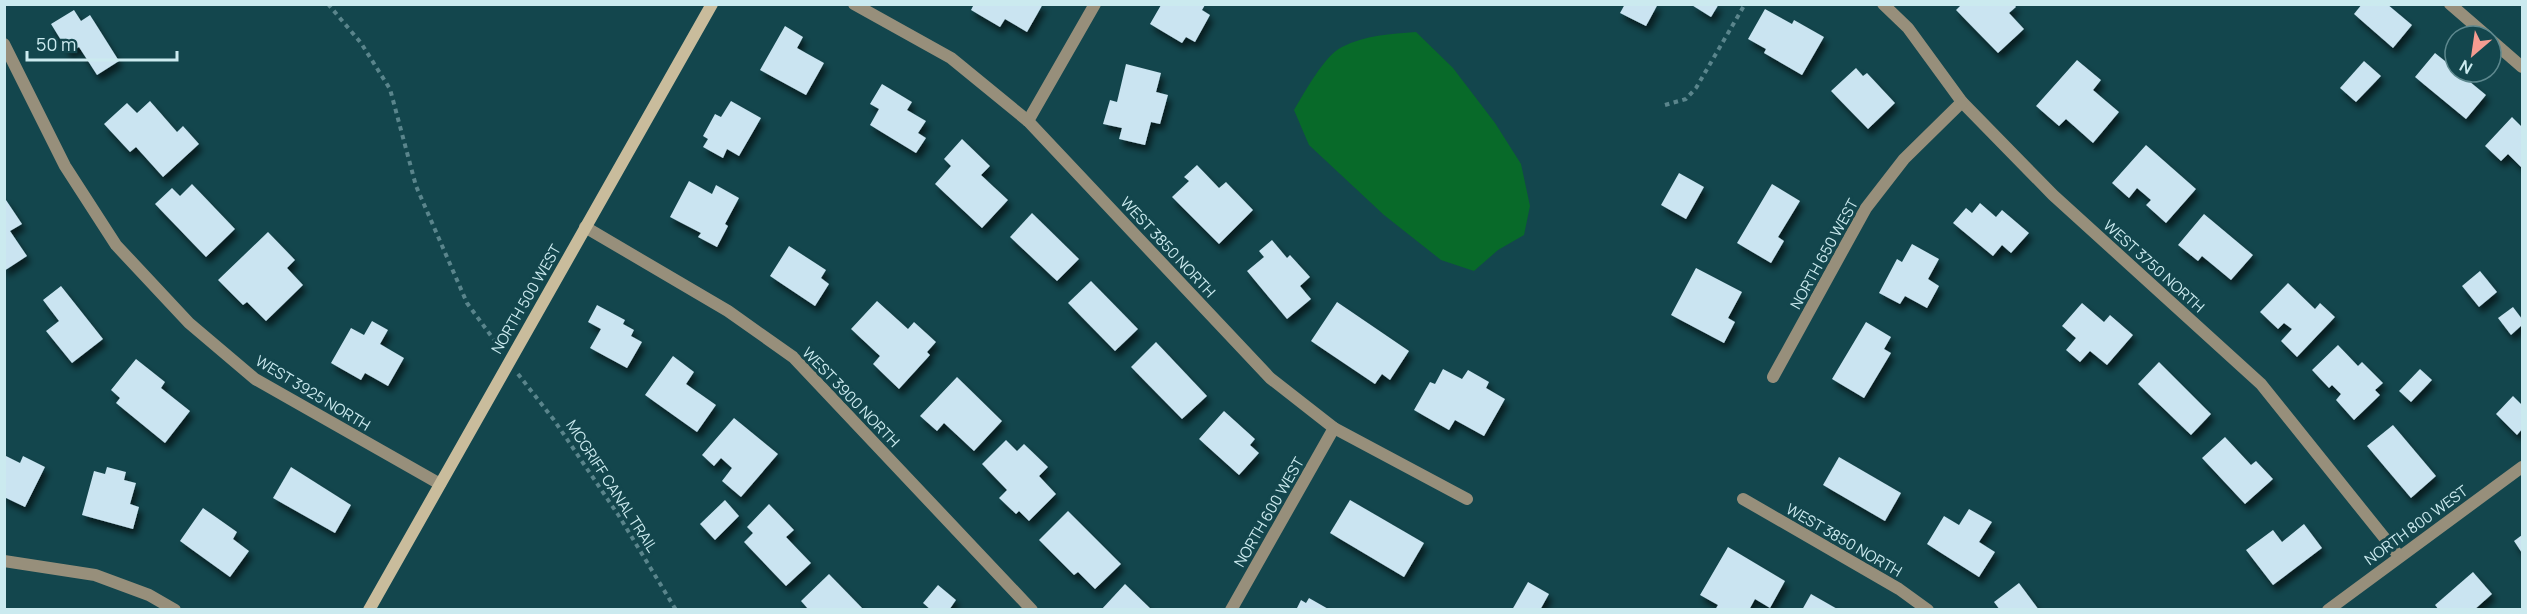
<svg xmlns="http://www.w3.org/2000/svg" width="2527" height="614" viewBox="0 0 2527 614" font-family="Manrope,sans-serif">
<style>
.water{fill:#086a29}
.building{fill:#cae4f1;filter:url(#shadow)}
.lines{fill:none;stroke-linecap:round;stroke-linejoin:round}
.path{stroke:#5a858c;stroke-width:4;stroke-dasharray:4.5 4.5;stroke-linecap:butt}
.street{stroke:#978f7b;stroke-width:12}
.secondary{stroke:#c9bc9c;stroke-width:12}
.labels{text-anchor:middle;dominant-baseline:central;stroke-width:6;stroke-linejoin:round;paint-order:stroke}
.street-label{font-size:15px;fill:#cbeaef;stroke:#13464d}
</style>
<defs>
<filter id="shadow"><feDropShadow dx="3.5" dy="6" stdDeviation="3" flood-color="#0009"/></filter>
</defs>
<rect width="100%" height="100%" fill="#13464d"/>
<path class="water" d="M1416,32L1453,68L1495,123L1521,164L1530,206L1524,235L1498,250L1474,271L1441,260L1384,215L1309,145L1294,110C1305,92 1324,56 1342,47C1365,35 1391,34 1416,32Z"/>
<g class="building">
<path d="M974,4H1043L1027,32L1005,19L1000,27L971,10Z"/>
<path d="M1625,4H1658L1646,26L1620,13Z"/>
<path d="M1690,4H1719L1711,17Z"/>
<path d="M1962,4H2014L2016,7L2009,13L2024,29L1998,53L1956,10Z"/>
<path d="M2362,4H2387L2412,25L2393,48L2354,14Z"/>
<path d="M1161,5H1205L1202,10L1210,15L1195,42L1186,37L1182,43L1150,24Z"/>
<path d="M1765,9L1792,24L1794,20L1824,37L1802,75L1764,53L1766,49L1748,39Z"/>
<path d="M74,10L81,21L90,15L119,61L97,75L79,47L69,53L51,24Z"/>
<path d="M785,26L803,37L797,48L824,63L806,95L760,70Z"/>
<path d="M2435,53L2455,69V72H2458L2486,95L2466,119L2415,77Z"/>
<path d="M2077,60L2101,80L2093,90L2119,112L2093,143L2066,119L2059,126L2036,106Z"/>
<path d="M2364,61L2381,76L2356,102L2340,88Z"/>
<path d="M1126,64L1161,73L1156,92L1168,95L1160,124L1151,122L1145,145L1119,139L1122,128L1103,124L1110,100L1117,102Z"/>
<path d="M1856,68L1863,76L1867,73L1895,103L1868,129L1831,91Z"/>
<path d="M882,84L912,102L907,110L926,121L918,133L926,138L916,153L870,125L879,109L870,104Z"/>
<path d="M150,101L177,132L183,126L199,144L163,177L136,147L130,152L104,124L127,103L137,113Z"/>
<path d="M731,101L761,118L739,156L727,149L723,158L703,147L708,139L703,136L715,114L721,117Z"/>
<path d="M2512,117L2522,127V168L2508,154L2501,161L2485,146Z"/>
<path d="M962,139L990,166L981,175L1008,200L982,228L935,184L951,166L944,159Z"/>
<path d="M2146,145L2196,189L2166,223L2146,205L2151,200L2137,188L2129,198L2112,183Z"/>
<path d="M1197,165L1219,188L1226,182L1253,210L1219,244L1172,197L1189,181L1184,177Z"/>
<path d="M1679,173L1704,187L1686,219L1661,205Z"/>
<path d="M689,181L712,194L716,185L739,198L725,224L728,226L717,247L698,237L701,233L670,217Z"/>
<path d="M192,184L235,229L206,257L155,204L172,188L180,196Z"/>
<path d="M1772,184L1800,201L1778,237L1784,241L1771,263L1737,243Z"/>
<path d="M4,197L22,224L10,231L27,256L4,271Z"/>
<path d="M1980,203L1996,217L2002,210L2029,233L2011,253L2002,245L1993,256L1953,223L1966,208L1972,213Z"/>
<path d="M1032,213L1079,259L1057,281L1010,237Z"/>
<path d="M2204,214L2253,255L2231,280L2202,256L2198,261L2178,245Z"/>
<path d="M268,232L295,260L287,268L303,285L266,321L247,302L243,305L218,280Z"/>
<path d="M1272,240L1287,258L1290,255L1310,277L1300,286L1311,299L1287,319L1247,271L1264,257L1259,251Z"/>
<path d="M1912,244L1939,259L1928,279L1939,286L1927,308L1905,296L1900,304L1879,293L1897,259L1902,262Z"/>
<path d="M789,246L826,270L821,278L829,284L815,306L770,276Z"/>
<path d="M1696,268L1742,292L1728,318L1735,322L1724,343L1671,315Z"/>
<path d="M2480,271L2497,292L2479,307L2462,286Z"/>
<path d="M1091,281L1138,329L1115,351L1068,303Z"/>
<path d="M2288,283L2315,309L2320,303L2335,317L2297,357L2281,341L2292,329L2284,323L2278,329L2260,312Z"/>
<path d="M61,286L103,339L72,363L46,331L59,321L43,300Z"/>
<path d="M877,301L908,329L914,322L936,342L927,352L930,355L899,389L873,364L880,356L851,329Z"/>
<path d="M1337,302L1409,351L1390,380L1382,374L1375,384L1311,341Z"/>
<path d="M2082,303L2104,322L2110,315L2133,335L2107,365L2090,351L2080,362L2066,350L2076,338L2062,326Z"/>
<path d="M597,305L625,320L623,324L634,330L631,336L642,342L627,368L590,348L601,329L588,322Z"/>
<path d="M2513,307L2522,319V325L2511,335L2498,318Z"/>
<path d="M372,321L388,330L380,344L404,358L388,386L365,373L361,380L331,363L351,328L364,335Z"/>
<path d="M1866,322L1891,337L1884,349L1891,353L1864,398L1832,379Z"/>
<path d="M1156,342L1207,396L1182,419L1131,367Z"/>
<path d="M2338,345L2358,366L2362,362L2383,383L2375,390L2380,395L2354,420L2336,400L2341,394L2332,385L2329,388L2312,370Z"/>
<path d="M673,356L694,372L686,384L716,405L697,432L645,395Z"/>
<path d="M136,359L165,382L161,388L190,411L165,443L116,403L120,398L111,390Z"/>
<path d="M2159,362L2211,414L2191,435L2138,384Z"/>
<path d="M1443,369L1462,379L1468,370L1489,382L1486,388L1505,399L1484,436L1455,420L1449,430L1414,410L1430,382L1435,384Z"/>
<path d="M2420,369L2432,380L2411,402L2399,391Z"/>
<path d="M957,377L1002,421L974,451L944,423L937,431L920,416Z"/>
<path d="M2513,396L2522,405V429L2517,435L2496,414Z"/>
<path d="M1224,411L1255,439L1250,445L1259,453L1239,475L1199,439Z"/>
<path d="M734,418L778,454L741,497L722,481L732,468L721,458L714,466L702,455Z"/>
<path d="M2393,425L2436,476L2411,498L2367,446Z"/>
<path d="M2225,437L2251,465L2256,461L2273,479L2245,504L2202,458Z"/>
<path d="M1006,440L1017,451L1024,444L1048,467L1039,476L1056,494L1029,521L1019,511L1016,514L999,498L1007,490L982,464Z"/>
<path d="M4,455L20,463L23,456L45,467L25,507L4,497Z"/>
<path d="M1839,457L1901,493L1885,521L1823,485Z"/>
<path d="M107,467L126,472L124,480L136,483L130,504L139,507L133,529L82,515L94,471L105,474Z"/>
<path d="M291,467L351,505L335,533L273,498Z"/>
<path d="M725,500L739,516L715,540L700,524Z"/>
<path d="M1350,500L1424,543L1404,577L1330,533Z"/>
<path d="M769,504L794,530L786,537L811,563L786,586L744,542L753,533L747,527Z"/>
<path d="M203,508L237,532L233,539L249,551L230,577L180,541Z"/>
<path d="M1969,509L1992,522L1979,542L1995,552L1979,577L1927,544L1944,516L1959,525Z"/>
<path d="M1068,511L1121,564L1095,589L1078,572L1074,575L1039,540Z"/>
<path d="M2304,524L2322,548L2273,585L2246,550L2273,530L2282,542Z"/>
<path d="M2522,535V553L2514,541Z"/>
<path d="M1728,547L1785,581L1770,608L1755,599L1749,610H1715L1718,605L1700,595Z"/>
<path d="M2473,572L2492,594L2474,610H2439L2435,605Z"/>
<path d="M829,574L864,610H809L801,601Z"/>
<path d="M1528,582L1549,594L1540,610H1512Z"/>
<path d="M2019,583L2039,610H2000L1994,602Z"/>
<path d="M1125,584L1152,610H1101Z"/>
<path d="M938,585L956,600L949,610H931L923,603Z"/>
<path d="M1811,594L1839,610H1802Z"/>
<path d="M1309,598L1330,610H1296L1301,600L1306,603Z"/>
</g>
<g class="lines">
<g class="path">
<path d="M328,4L361,43L390,89L416,186L467,303L500,348"/>
<path d="M1665,105L1686,99L1696,88L1745,4"/>
<path d="M518,374L554,420L619,516L676,610"/>
</g>
<g class="street">
<path d="M854,4L951,58L1028,121L1270,378L1334,428L1467,499"/>
<path d="M1883,4L1908,28L1962,102L2053,195L2261,384L2399,556"/>
<path d="M2450,4L2487,36"/>
<path d="M2491,40L2522,67"/>
<path d="M4,44L65,166L116,245L189,323L255,379L440,484"/>
<path d="M1028,121L1095,4"/>
<path d="M585,227L728,311L793,357L1032,610"/>
<path d="M1773,377L1866,208L1904,159L1962,102"/>
<path d="M1743,499L1899,589L1928,610"/>
<path d="M4,561L95,575L149,595L175,610"/>
<path d="M1231,610L1334,428"/>
<path d="M2328,610L2522,467"/>
</g>
<path class="secondary" d="M369,610L712,4"/>
</g>
<g class="labels">
<g class="street-label">
<text transform="translate(1168 247) rotate(47)">WEST 3850 NORTH</text>
<text transform="translate(1824 254) rotate(-61)">NORTH 650 WEST</text>
<text transform="translate(2154 266) rotate(42)">WEST 3750 NORTH</text>
<text transform="translate(526 299) rotate(-60)">NORTH 500 WEST</text>
<text transform="translate(313 393) rotate(31)">WEST 3925 NORTH</text>
<text transform="translate(851 397) rotate(46)">WEST 3900 NORTH</text>
<text transform="translate(612 486) rotate(57)">MCGRIFF CANAL TRAIL</text>
<text transform="translate(1269 512) rotate(-60)">NORTH 600 WEST</text>
<text transform="translate(2416 525) rotate(-36)">NORTH 800 WEST</text>
<text transform="translate(1844 540) rotate(30)">WEST 3850 NORTH</text>
</g>
</g>
<rect width="2527" height="614" fill="none" stroke="#cbeaef" stroke-width="12"/>
<g transform="translate(2473 54) rotate(209)"><circle r="28" fill="#13464d" stroke="#5d888e" stroke-width="1.5"/>
<path d="M0-4.5L10 22L0 15L-10 22Z" fill="#f59c91"/>
<text y="-9" font-size="16" font-weight="bold" text-anchor="middle" fill="#cbeaef">N</text>
</g>
<path d="M27 51v9h150v-9" fill="none" stroke="#cbeaef" stroke-width="3"/>
<text x="36" y="51" font-size="18" fill="#cbeaef" stroke="#13464d" stroke-width="4.5" paint-order="stroke">50 m</text>
</svg>
